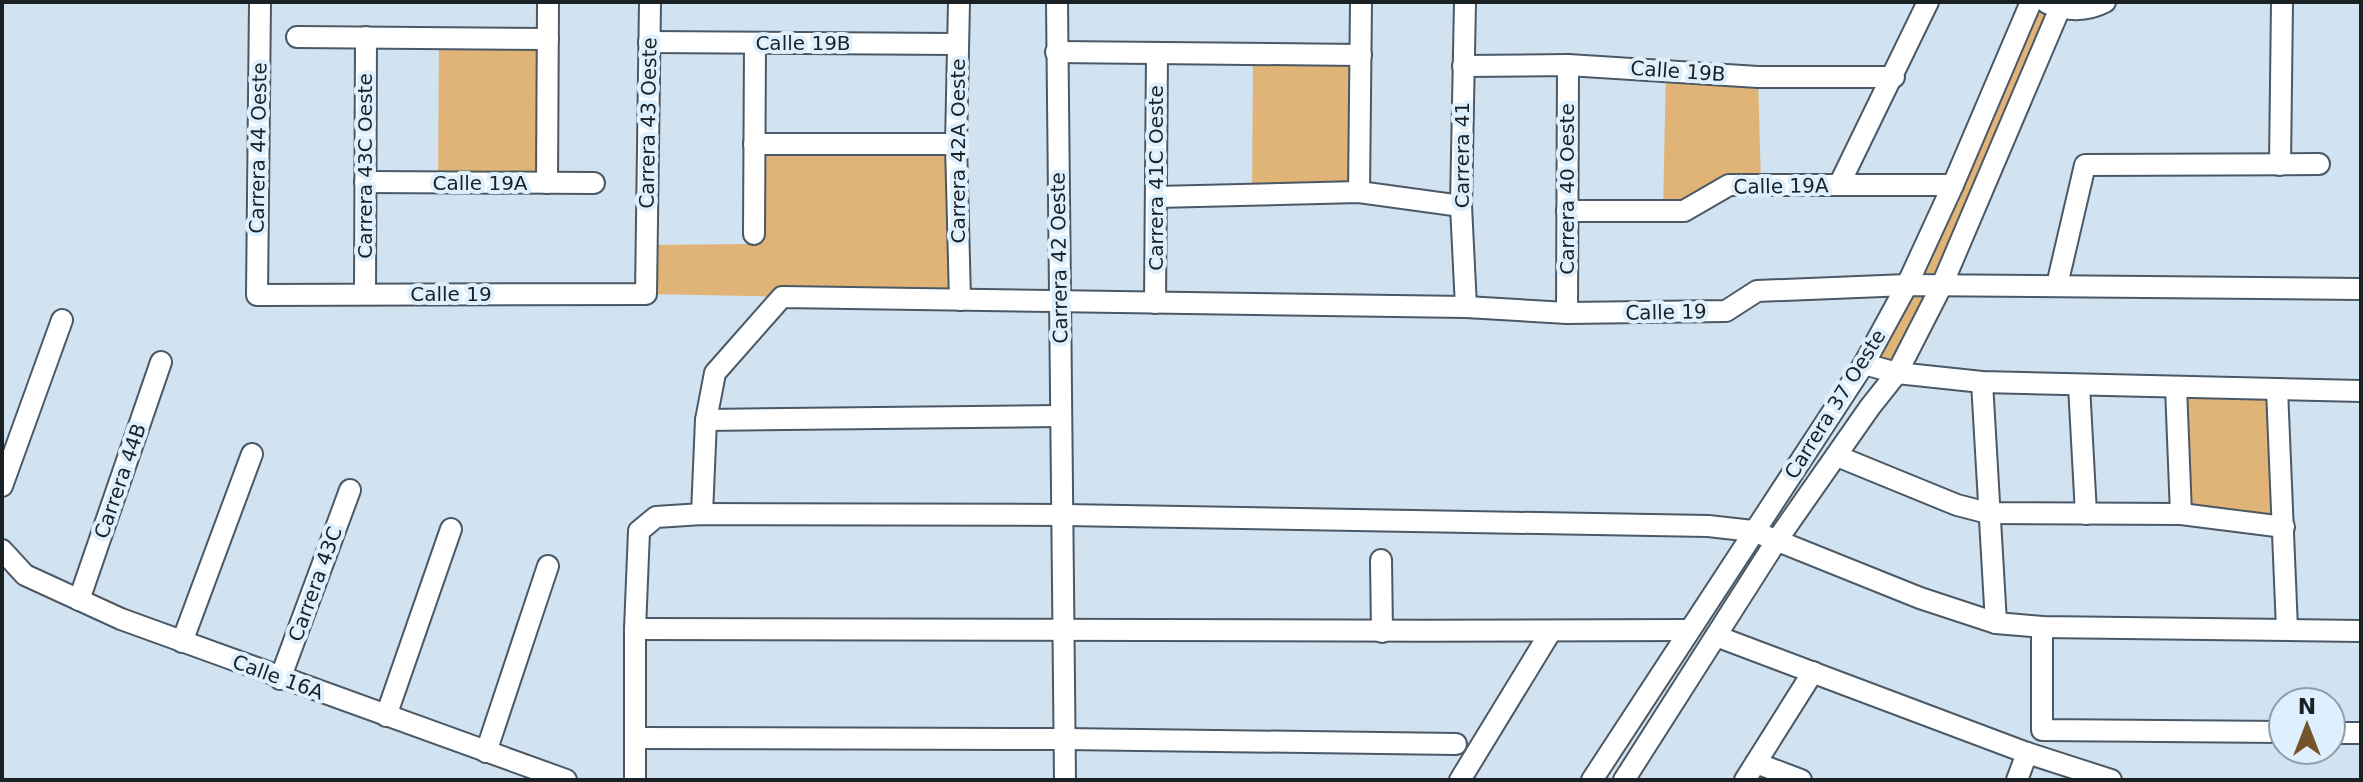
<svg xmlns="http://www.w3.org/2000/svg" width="2363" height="782" viewBox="0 0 2363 782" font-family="'DejaVu Sans',sans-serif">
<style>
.green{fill:#e0b377}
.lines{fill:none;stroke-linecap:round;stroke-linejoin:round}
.minor-casing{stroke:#4a5965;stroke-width:24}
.minor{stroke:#fff;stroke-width:20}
.labels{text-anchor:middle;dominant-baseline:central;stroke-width:8;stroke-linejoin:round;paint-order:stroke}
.street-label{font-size:20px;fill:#1a2125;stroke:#deeffd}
</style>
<rect width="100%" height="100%" fill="#d1e2f0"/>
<g class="green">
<path d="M2031,2L2060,8L1897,373L1864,364Z"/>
<path d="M439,38L548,39L547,183L438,182Z"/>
<path d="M1253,54L1361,55L1359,192L1252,195Z"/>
<path d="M1666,70L1758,77L1761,185L1663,210Z"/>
<path d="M754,144H956L960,300L646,294V245L753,244Z"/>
<path d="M2176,387L2277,389L2284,527L2181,514Z"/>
</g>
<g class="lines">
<defs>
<g id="minor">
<path d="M260,2L257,295L646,294L650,2"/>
<path d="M959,2L956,144L960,300"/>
<path d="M1057,2L1065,780"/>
<path d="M1465,2L1461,206L1466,307"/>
<path d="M2047,3C2067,11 2086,12 2105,2"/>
<path d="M297,37L548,39"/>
<path d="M649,42L957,44"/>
<path d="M1056,52L1361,55"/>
<path d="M1463,66L1568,65L1758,77H1894"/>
<path d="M754,144H956"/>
<path d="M2280,165L2282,2"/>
<path d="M365,182L594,183"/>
<path d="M547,183L548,2"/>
<path d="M1839,185L1928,2"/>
<path d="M1359,192L1361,2"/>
<path d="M1156,197L1359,192L1461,206"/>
<path d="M1567,211H1684L1729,185H1953"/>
<path d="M754,234L755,43"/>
<path d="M2057,285L2085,165L2319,164"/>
<path d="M365,294L366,37"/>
<path d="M1155,303L1157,53"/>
<path d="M1567,313L1568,65"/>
<path d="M1864,364L1897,373L1982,382L2361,391"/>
<path d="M1982,382L1996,623"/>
<path d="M2079,385L2086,514"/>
<path d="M2176,387L2181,514"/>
<path d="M2277,389L2287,629"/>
<path d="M706,420L1060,416"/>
<path d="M1837,456L1957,505L1988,513L2181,514L2284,527"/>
<path d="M2,486L62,320"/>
<path d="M702,514L706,420L715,373L782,297L1466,307L1567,313L1726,311L1757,291L1907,285L2361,289"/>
<path d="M2,550L25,575L121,619L566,780"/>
<path d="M1381,560L1382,632"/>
<path d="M79,600L161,362"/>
<path d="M2042,627V730L2283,732"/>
<path d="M635,629C986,629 1337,632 1688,630"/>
<path d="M1716,636L2027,753L2111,780"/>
<path d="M182,642L252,454"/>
<path d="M280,679L350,490"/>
<path d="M386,716L451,529"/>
<path d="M2331,733H2361"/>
<path d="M635,738L1065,739L1456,744"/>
<path d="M486,752L548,566"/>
<path d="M1756,763L1801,780"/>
<path d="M635,780V629L639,531L656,517L702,514L1064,515L1708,526L1753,531L1920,598L1996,623L2042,627L2361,631"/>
<path d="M1460,780L1551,631"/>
<path d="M1592,780L1864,364L1907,285L1953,185L2031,2"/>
<path d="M1624,780L1777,540L1870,407L1897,373L1942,285L2060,8"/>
<path d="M1745,780L1813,672"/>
<path d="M2017,780L2027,753"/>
</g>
</defs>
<use href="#minor" class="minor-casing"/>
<use href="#minor" class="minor"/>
</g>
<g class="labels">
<g class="street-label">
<text x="803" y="43">Calle 19B</text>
<text transform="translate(1678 71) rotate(4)">Calle 19B</text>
<text transform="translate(648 123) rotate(-89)">Carrera 43 Oeste</text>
<text transform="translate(258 148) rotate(-89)">Carrera 44 Oeste</text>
<text transform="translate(958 151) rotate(-90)">Carrera 42A Oeste</text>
<text transform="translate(1462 155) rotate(-90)">Carrera 41</text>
<text transform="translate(365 166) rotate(-90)">Carrera 43C Oeste</text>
<text transform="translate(1156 178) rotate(-90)">Carrera 41C Oeste</text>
<text x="480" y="183">Calle 19A</text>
<text transform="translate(1781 186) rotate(-1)">Calle 19A</text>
<text transform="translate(1567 189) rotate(-90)">Carrera 40 Oeste</text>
<text transform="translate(1059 258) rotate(-91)">Carrera 42 Oeste</text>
<text x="451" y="294">Calle 19</text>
<text transform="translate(1666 312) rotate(-1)">Calle 19</text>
<text transform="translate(1835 404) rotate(-58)">Carrera 37 Oeste</text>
<text transform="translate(120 481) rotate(-71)">Carrera 44B</text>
<text transform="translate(315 584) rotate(-70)">Carrera 43C</text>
<text transform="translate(278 677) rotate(20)">Calle 16A</text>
</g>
</g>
<rect width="2363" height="782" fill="none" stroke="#1a2125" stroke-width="8"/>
<g transform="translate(2307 726)"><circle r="38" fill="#deeffd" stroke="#909da7" stroke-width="2"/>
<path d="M0-6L14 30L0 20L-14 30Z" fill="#74552b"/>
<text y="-12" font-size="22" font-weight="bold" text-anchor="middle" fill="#1a2125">N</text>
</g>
</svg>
